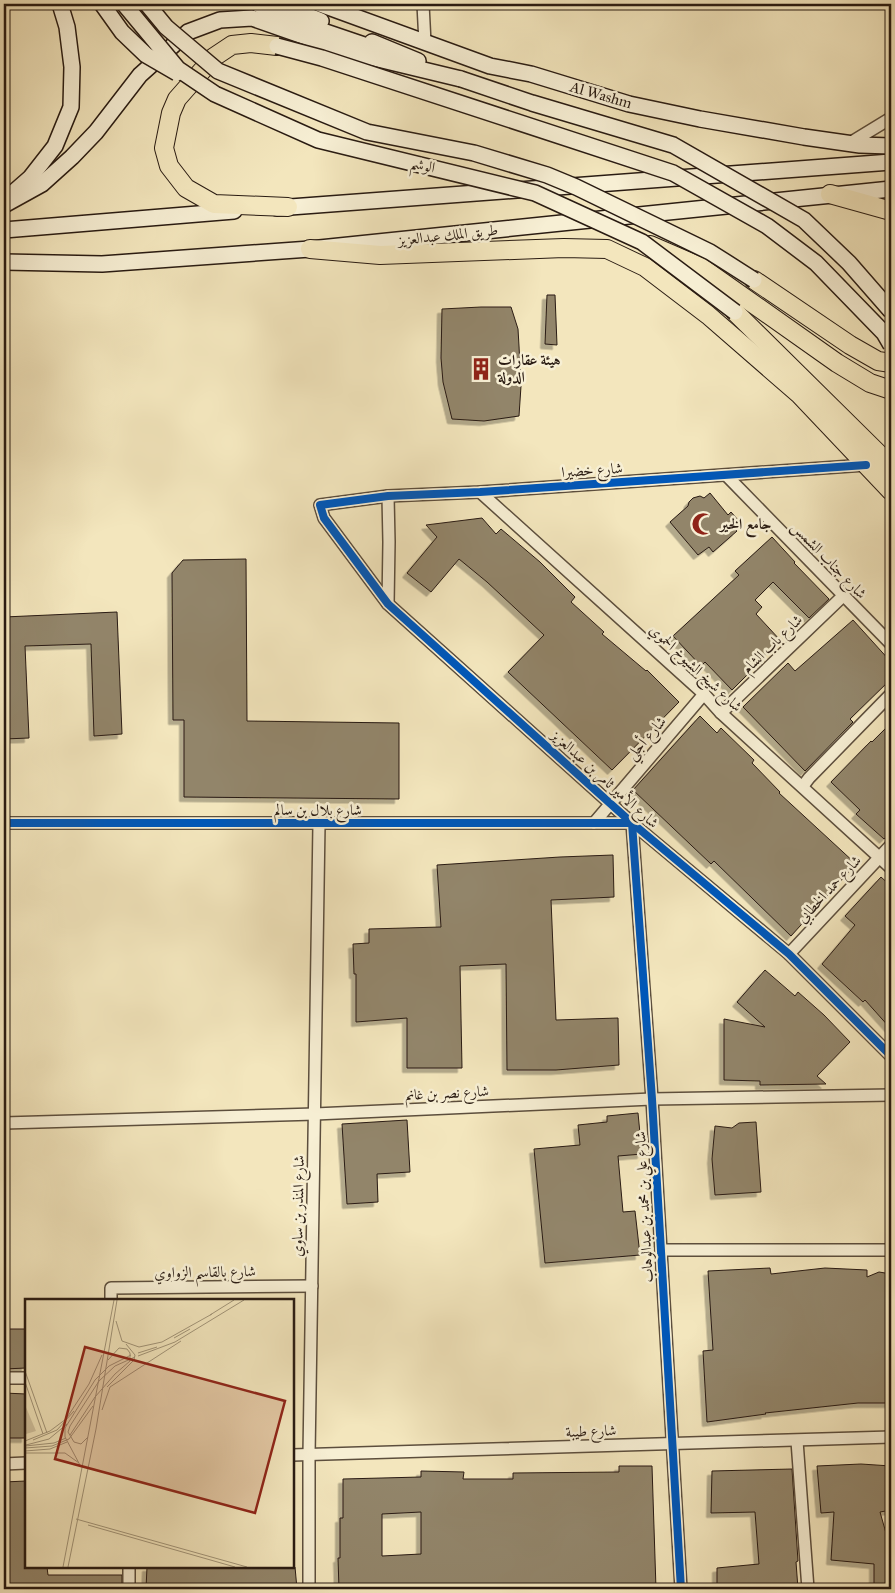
<svg xmlns="http://www.w3.org/2000/svg" width="895" height="1593" viewBox="0 0 895 1593" font-family="'IM FELL Great Primer',Amiri,serif">
<style>
.building{fill:#92856b;stroke:#291b12;fill-rule:evenodd;filter:url(#shadow)}
.lines{fill:none;stroke-linecap:round;stroke-linejoin:round}
.street-casing{stroke:#5c4e3d;stroke-width:14}
.secondary-casing{stroke:#291b12;stroke-width:18}
.primary-casing{stroke:#291b12;stroke-width:20}
.street{stroke:#f7efd4;stroke-width:11}
.secondary{stroke:#f7efd4;stroke-width:15}
.primary{stroke:#f3e6bd;stroke-width:18}
.secondary-bridge-casing{stroke:#291b12;stroke-width:18;stroke-linecap:butt}
.secondary-bridge{stroke:#f7efd4;stroke-width:15}
.cycleway-casing{stroke:#f7efd4;stroke-width:11}
.cycleway{stroke:#0057b8;stroke-width:8}
.labels{text-anchor:middle;dominant-baseline:central;stroke-width:5;stroke-linejoin:round;paint-order:stroke}
.street-label{font-size:15px;fill:#291b12;stroke:#f7efd4}
.poi-label{font-size:15px;font-weight:bold;fill:#291b12;stroke:#f7efd4;text-anchor:start}
.inset-road{fill:none;stroke:#a29579;stroke-width:1}
.view{fill:#8f2418;fill-opacity:0.15;stroke:#8f2418;stroke-width:2.5}
.inset-edge{fill:none;stroke:#291b12;stroke-width:2.5}
</style>
<defs>
<filter id="shadow"><feDropShadow dx="-4.5" dy="4.5" stdDeviation="0" flood-color="#0004"/></filter>
</defs>
<rect width="100%" height="100%" fill="#f3e6bd"/>
<filter id="stains"><feTurbulence type="fractalNoise" baseFrequency=".004" numOctaves="4"/><feColorMatrix values="0 0 0 0 .2 0 0 0 0 .09 0 0 0 0 .02 0 0 0 .5 -.17"/></filter>
<radialGradient id="worn" r=".72"><stop offset=".6" stop-color="#630" stop-opacity="0"/><stop offset="1" stop-color="#630" stop-opacity=".3"/></radialGradient>
<g class="building">
<path d="M547,295H555L557,345L545,344Z"/>
<path d="M481,307H511L518,329L519,346L521,386L519,416L484,421L452,419L443,382L441,358L442,309Z"/>
<path d="M710,493L728,515L731,512L738,520L732,526L737,531L713,552L709,547L698,555L670,522L688,506L689,502L693,498L700,496L704,498Z"/>
<path d="M482,518L496,534L501,529L540,562L575,597L571,602L604,632L602,634L646,671L647,670L679,702L612,770L508,672L544,635L487,582L459,559L431,592L407,573L437,537L426,525Z"/>
<path d="M772,537L795,562L794,563L829,599L809,618L773,582L755,600L762,607L756,614L781,641L753,665L755,667L732,690L705,662L701,666L673,636L739,575L735,571Z"/>
<path d="M246,559L247,721L399,723V799L184,797V720H173L172,573L183,560Z"/>
<path d="M117,612L122,734L94,736L91,644L25,646L29,738L4,739V617Z"/>
<path d="M853,620L891,662V679L850,719L853,722L805,771L743,707L788,663L795,671Z"/>
<path d="M700,716L717,733L721,728L754,760L752,763L780,792L779,793L856,864L791,936L714,861L711,864L633,790Z"/>
<path d="M891,723V832L884,839L856,814L860,810L831,782L871,741L872,742Z"/>
<path d="M613,855L614,897L551,900L556,1020L618,1018L619,1065L556,1070H507L506,964L460,966L462,1068H407V1018L356,1022V974H354L353,944L369,943V929L441,927L437,865L560,857Z"/>
<path d="M881,877L891,886V1029L865,1000L863,1002L822,964L855,925L845,916Z"/>
<path d="M765,970L795,996L798,992L824,1015L850,1042L817,1076L826,1084L760,1085V1081L724,1080V1019L765,1027L737,1002Z"/>
<path d="M638,1113L642,1154L618,1156L623,1212L635,1211L640,1255L545,1263L534,1149L580,1145L578,1125L607,1122V1116Z"/>
<path d="M407,1120L410,1172L377,1174L378,1202L347,1204L342,1124Z"/>
<path d="M756,1122L761,1192L715,1195L712,1159L715,1126L732,1128L739,1123Z"/>
<path d="M770,1268L771,1274L825,1268L867,1270V1277L879,1272L891,1274V1403H858L765,1413L766,1414L707,1422L703,1351L713,1350L708,1271Z"/>
<path d="M4,1329H26V1368L4,1369Z"/>
<path d="M4,1393L26,1394V1438H4Z"/>
<path d="M861,1464L891,1466V1510L880,1512L886,1533H891V1589H874V1564L831,1560L834,1512L821,1513L817,1466Z"/>
<path d="M619,1466H652L656,1589H339L338,1558H340V1518H343V1479L421,1477V1471L464,1472L463,1479H513V1473L619,1472ZM421,1512V1554L382,1556V1514Z"/>
<path d="M792,1469L798,1561L796,1562L798,1589H717V1568L759,1564L755,1512L711,1513L712,1471Z"/>
<path d="M26,1481V1567H47L48,1575H122V1589H4V1482Z"/>
<path d="M147,1567H295L297,1589H146Z"/>
</g>
<g class="lines">
<defs>
<g id="street">
<path d="M423,4L425,43"/>
<path d="M850,143L891,118"/>
<path d="M866,465L480,492L388,496L320,505L324,518L388,604L632,823L789,954L891,1056"/>
<path d="M726,475L891,644"/>
<path d="M480,492L704,694L721,713L891,868"/>
<path d="M388,496L389,542L388,604"/>
<path d="M721,713L843,596"/>
<path d="M803,786L809,778L891,694"/>
<path d="M4,823H632L652,1099L681,1589"/>
<path d="M594,823L704,694"/>
<path d="M789,954L891,845"/>
<path d="M4,1123L315,1114L652,1099L891,1095"/>
<path d="M661,1250H891"/>
<path d="M111,1300V1288L312,1286"/>
<path d="M4,1378H26"/>
<path d="M797,1441L808,1589"/>
<path d="M292,1455L891,1437"/>
<path d="M4,1464L26,1463"/>
<path d="M129,1567V1589"/>
<path d="M309,1589V1455L319,824"/>
</g>
<g id="secondary">
<path d="M258,4L276,15L379,50"/>
<path d="M285,4L294,10L321,21"/>
<path d="M320,4L490,66L531,74L629,104L700,119L804,137L860,145L891,146"/>
<path d="M372,42L418,61"/>
<path d="M14,192L30,178L55,146L71,107L72,67L67,27L60,4"/>
<path d="M4,205L42,184L72,157L96,132L140,75L188,32L220,20L252,18L349,52L461,79"/>
<path d="M277,208L891,162"/>
<path d="M4,230L234,211"/>
<path d="M4,262L102,264L310,249L891,189"/>
</g>
<g id="primary">
<path d="M277,46L251,43L232,45L214,57L177,99L171,113L164,148L169,166L186,188L214,204L288,207"/>
<path d="M830,194L891,211"/>
<path d="M650,245L701,267L837,363L870,383L891,390"/>
<path d="M310,249L380,255L564,248L607,249L645,267L708,315L800,395L891,491"/>
<path d="M754,280L850,345L878,361L891,363"/>
<path d="M735,312L891,466"/>
</g>
</defs>
<use href="#street" class="street-casing"/>
<use href="#secondary" class="secondary-casing"/>
<use href="#primary" class="primary-casing"/>
<use href="#street" class="street"/>
<use href="#secondary" class="secondary"/>
<use href="#primary" class="primary"/>
<defs>
<g id="secondary-bridge">
<path d="M102,4L122,32L146,55L177,73"/>
<path d="M124,4L178,69L215,94L318,140L535,193L642,242L735,312"/>
<path d="M147,4L166,27L218,71L367,132L474,153L547,175L576,187L710,252L754,280"/>
<path d="M277,46L322,58L673,173L767,226L816,263L884,333L891,345"/>
<path d="M461,79L532,103L673,145L804,220L849,263L891,311"/>
</g>
</defs>
<use href="#secondary-bridge" class="secondary-bridge-casing"/>
<use href="#secondary-bridge" class="secondary-bridge"/>
<defs>
<g id="cycleway">
<path d="M866,465L480,492L388,496L320,505L324,518L388,604L632,823L789,954L891,1056"/>
<path d="M4,823H632L652,1099L681,1589"/>
</g>
</defs>
<use href="#cycleway" class="cycleway-casing"/>
<use href="#cycleway" class="cycleway"/>
</g>
<defs>
<symbol id="building-bare" viewBox="-9 -9 18 18"><path d="M-4-6H4V6H1V3H-1V6H-4ZM-2.5-4.3h1.7v1.8h-1.7ZM.8-4.3h1.7v1.8H.8ZM-2.5-1h1.7V.8h-1.7ZM.8-1h1.7V.8H.8Z" fill="#8f2418" stroke="#f7efd4" stroke-width="2.5" paint-order="stroke"/></symbol>
<symbol id="mosque-bare" viewBox="-9 -9 18 18"><path d="M3.5-4.9A6 6 0 1 0 3.5 4.9A5 5 0 1 1 3.5-4.9Z" fill="#8f2418" stroke="#f7efd4" stroke-width="2.5" paint-order="stroke"/></symbol>
</defs>
<g fill-rule="evenodd">
<use href="#building-bare" x="465" y="353" width="32" height="32"/>
<use href="#mosque-bare" x="687" y="508" width="32" height="32"/>
</g>
<g class="labels">
<g class="street-label">
<text transform="translate(601 95) rotate(16)">Al Washm</text>
<text transform="translate(423 165) rotate(14)">الوشم</text>
<text transform="translate(448 235) rotate(-6)">طريق الملك عبدالعزيز</text>
<text transform="translate(592 470) rotate(-4)">شارع خضيرا</text>
<text transform="translate(829 560) rotate(46)">شارع جناب الشمس</text>
<text transform="translate(772 644) rotate(-44)">شارع باب الشام</text>
<text transform="translate(696 668) rotate(43)">شارع شيخ الشيوخ الحموي</text>
<text transform="translate(646 738) rotate(-49)">شارع أجلي</text>
<text transform="translate(605 779) rotate(42)">شارع الأمير ثامر بن عبدالعزيز</text>
<text x="318" y="810">شارع بلال بن سالم</text>
<text transform="translate(829 889) rotate(-47)">شارع حمد الخطابي</text>
<text transform="translate(447 1093) rotate(-3)">شارع نصر بن غانم</text>
<text transform="translate(298 1206) rotate(-89)">شارع المنذر بن ساوي</text>
<text transform="translate(644 1207) rotate(-93)">شارع علي بن محمد بن عبدالوهاب</text>
<text transform="translate(205 1272) rotate(-1)">شارع بالقاسم الزواوي</text>
<text transform="translate(591 1431) rotate(-2)">شارع طيبة</text>
</g>
<g class="poi-label">
<text x="498" y="360">هيئة عقارات<tspan x="498" dy="17">الدولة</tspan></text>
<text x="720" y="524">جامع الخير</text>
</g>
</g>
<g transform="translate(25 1299)">
<rect width="269" height="269" fill="#f3e6bd"/>
<path d="M0,106L11,132L1,135L0,133Z" fill="#d1c3a0"/>
<path class="inset-road" d="M185,16L209,1M91,22L97,42L114,48L137,43L187,15M149,39L165,30M113,54L132,48M113,57L150,43L219,1M83,61L94,49L102,50L105,54V62L90,75M0,72L22,134M0,83L18,135M82,88L109,61L110,56L101,45M77,111L85,88L156,42M45,127L74,82L90,67L110,58M45,127L43,133L49,143L56,145L63,138M45,136L70,98L90,75M8,141L32,131L49,112M0,142L25,132L41,120L64,85L77,56M1,146L24,140L42,125M0,147L29,144L41,139M0,149L27,147L44,140L68,107M0,152L25,150L42,143M0,154H40L54,164M56,168L40,138V129L70,81L84,67L106,56M51,220L222,268M63,226L210,268M38,268L89,1M43,268L71,130L92,1"/>
<path class="view" d="M60,48L260,102L230,214L30,160Z"/>
<rect width="269" height="269" class="inset-edge"/>
</g>
<rect width="895" height="1593" fill="none" stroke="#f3e6bd" stroke-width="20"/>
<rect x="5" y="5" width="885" height="1583" fill="none" stroke="#291b12" stroke-width="2.5"/>
<rect x="10" y="10" width="875" height="1573" fill="none" stroke="#291b12"/>
<rect width="100%" height="100%" filter="url(#stains)"/>
<rect width="100%" height="100%" fill="url(#worn)"/>
</svg>
